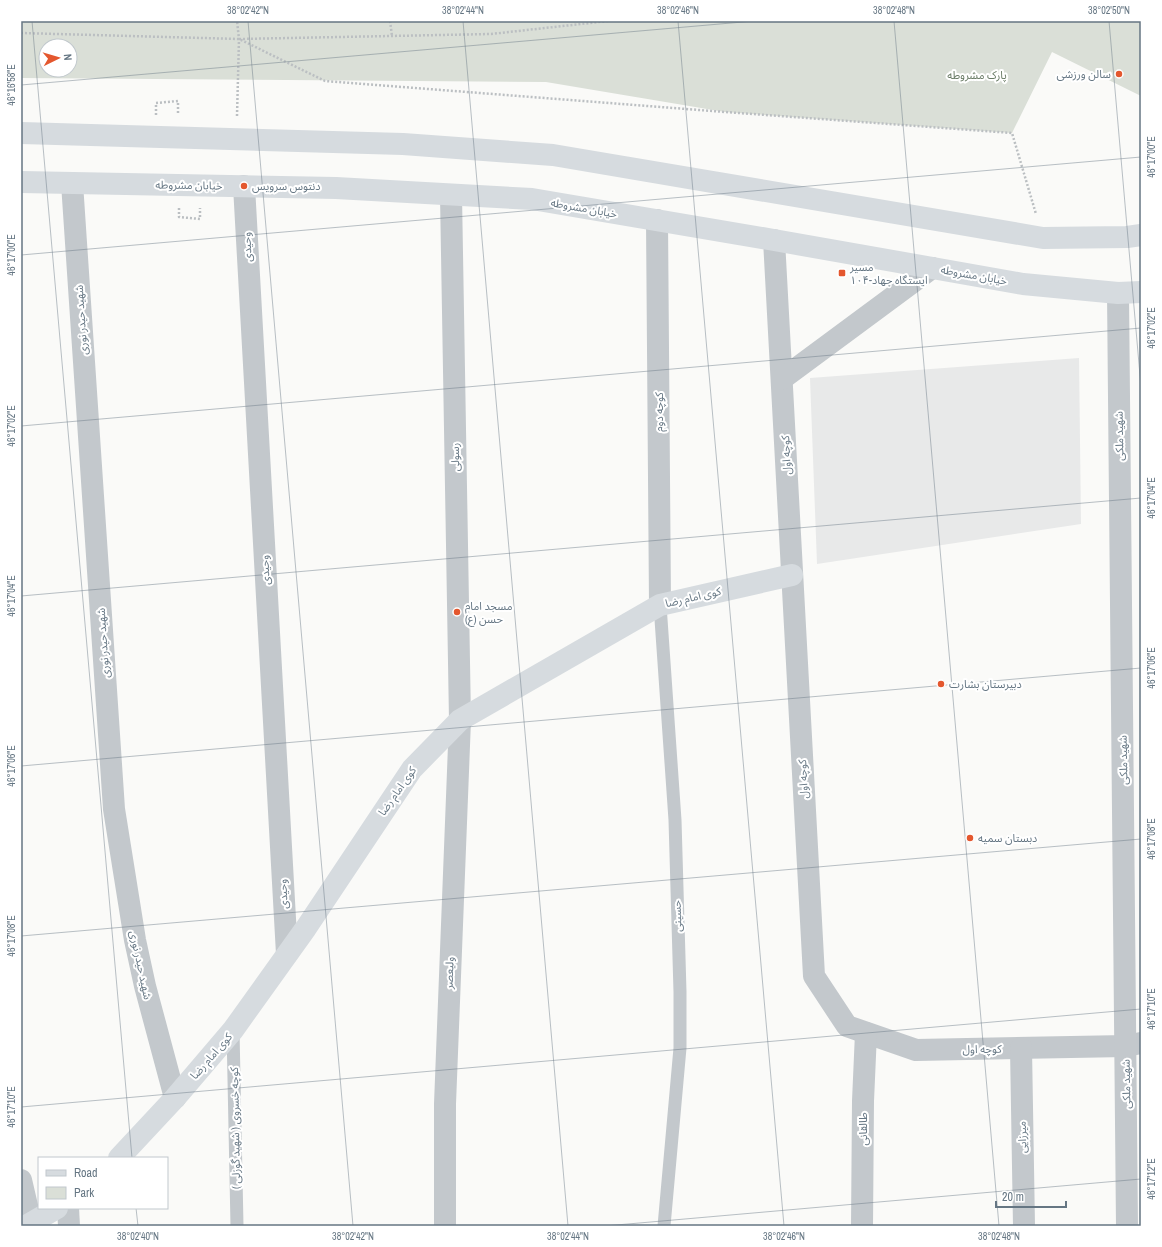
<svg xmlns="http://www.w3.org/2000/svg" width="1162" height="1247" viewBox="0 0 1162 1247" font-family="'Archivo Narrow','Noto Sans Arabic',sans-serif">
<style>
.built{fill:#e8e9e9}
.green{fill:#dadfd7;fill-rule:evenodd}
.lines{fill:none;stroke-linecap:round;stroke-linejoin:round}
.path{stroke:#bbbfc2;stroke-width:2.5;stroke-dasharray:2 2;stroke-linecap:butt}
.lane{stroke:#c3c8cc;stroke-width:13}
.street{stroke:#c3c8cc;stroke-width:22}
.secondary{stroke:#d6dbdf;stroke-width:22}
.primary{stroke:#d6dbdf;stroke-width:22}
.ticks{fill:none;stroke:#657683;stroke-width:1;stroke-opacity:0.45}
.poi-dot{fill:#e4572e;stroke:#fff;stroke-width:1.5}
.labels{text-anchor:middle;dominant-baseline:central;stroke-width:4;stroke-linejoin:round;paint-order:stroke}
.poi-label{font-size:11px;fill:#657683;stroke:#fff;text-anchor:start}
.park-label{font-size:11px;fill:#687a64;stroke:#fff}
.street-label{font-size:11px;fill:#657683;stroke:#fff}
.neatline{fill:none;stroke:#657683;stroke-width:1.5}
.ticks-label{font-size:10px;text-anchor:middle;fill:#657683}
</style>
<rect width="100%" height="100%" fill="#fafaf8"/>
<path class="built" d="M1079,358L1081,524L817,564L810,378Z"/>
<path class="green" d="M21,21H1141V96L1052,52L1012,133L725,112L546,82L21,78ZM46,46H70V70H46Z"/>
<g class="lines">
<g class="path">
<path d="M390,21L392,36"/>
<path d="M21,33L239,39L325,81L725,112L1012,133L1036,214"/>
<path d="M239,39L491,34L608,21"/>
<path d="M156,115V103L178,101V115"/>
<path d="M237,116L239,39L237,21"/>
<path d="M179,208V217L200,219V208"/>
</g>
<g class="lane">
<path d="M660,605L675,820L680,992V1048L664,1226"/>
<path d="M233,1030L237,1226"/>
</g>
<g class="street">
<path d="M72,183L114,809L135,940L145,986L175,1098"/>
<path d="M244,186L287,954"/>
<path d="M657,220L660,605"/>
<path d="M774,240L814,976L847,1026L916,1050L1126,1046L1141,1043"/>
<path d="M1118,293L1127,1226"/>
<path d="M782,379L932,268"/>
<path d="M1021,1048L1024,1226"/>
<path d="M21,1180L31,1223"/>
<path d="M68,1208L69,1226"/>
<path d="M445,1226V1104L460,720L451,195"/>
<path d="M862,1226L863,1101L866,1033"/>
</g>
<g class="secondary">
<path d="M119,1158L175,1098L233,1030L306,928L412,769L460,720L660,605L792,575"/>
<path d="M26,1226L57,1208"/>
</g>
<g class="primary">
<path d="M21,133L403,144L553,155L1043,238L1127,237L1141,235"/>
<path d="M21,182L336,188L532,199L774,240L1023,284L1118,293L1141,292"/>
</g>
</g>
<path class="ticks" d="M32,21L132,1158M248,21L353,1226M463,21L568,1226M678,21L784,1226M894,21L999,1226M1109,21L1141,387M21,85L754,21M21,255L1141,157M21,426L1141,328M21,596L1141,498M21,766L1141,668M21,936L1141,839M21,1107L1141,1009M136,1208L138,1226M605,1226L1141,1179"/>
<g class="poi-dot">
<circle cx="1119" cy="74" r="4"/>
<circle cx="244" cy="186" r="4"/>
<rect x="838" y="269" width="8" height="8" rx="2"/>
<circle cx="457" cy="612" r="4"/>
<circle cx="941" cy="684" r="4"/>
<circle cx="970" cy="838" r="4"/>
</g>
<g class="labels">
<g class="poi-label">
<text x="1111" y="74" text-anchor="end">سالن ورزشی</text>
<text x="252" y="186">دنتوس سرویس</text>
<text x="850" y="267">مسیر<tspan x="850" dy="13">۱۰۴-ایستگاه جهاد</tspan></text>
<text x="465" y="606">مسجد امام<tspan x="465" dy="13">حسن (ع)</tspan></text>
<text x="949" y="684">دبیرستان بشارت</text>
<text x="978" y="838">دبستان سمیه</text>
</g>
<g class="park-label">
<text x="977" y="75">پارک مشروطه</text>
</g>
<g class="street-label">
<text transform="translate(189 185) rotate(1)">خیابان مشروطه</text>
<text transform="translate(584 208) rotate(10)">خیابان مشروطه</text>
<text transform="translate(247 247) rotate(-93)">وحیدی</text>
<text transform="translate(974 275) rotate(10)">خیابان مشروطه</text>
<text transform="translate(81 320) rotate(-94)">شهید حیدر نوری</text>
<text transform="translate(659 412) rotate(-90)">کوچه دوم</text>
<text transform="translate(1119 436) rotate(-91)">شهید ملکی</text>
<text transform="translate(786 455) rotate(-93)">کوچه اول</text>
<text transform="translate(455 457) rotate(-91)">رسولی</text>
<text transform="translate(265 570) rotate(-93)">وحیدی</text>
<text transform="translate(693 597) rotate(-13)">کوی امام رضا</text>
<text transform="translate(103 643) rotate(-94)">شهید حیدر نوری</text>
<text transform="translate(1123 760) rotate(-91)">شهید ملکی</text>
<text transform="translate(803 779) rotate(-93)">کوچه اول</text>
<text transform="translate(397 791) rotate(-55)">کوی امام رضا</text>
<text transform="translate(283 894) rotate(-93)">وحیدی</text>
<text transform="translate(677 916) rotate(-92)">حسینی</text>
<text transform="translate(141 965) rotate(78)">شهید حیدر نوری</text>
<text transform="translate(449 973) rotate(-88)">ولیعصر</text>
<text transform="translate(982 1049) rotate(-1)">کوچه اول</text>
<text transform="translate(211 1056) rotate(-49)">کوی امام رضا</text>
<text transform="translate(1126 1084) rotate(-91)">شهید ملکی</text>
<text transform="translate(235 1128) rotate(-91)">کوچه خسروی ( شهید گوزلی )</text>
<text transform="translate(863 1129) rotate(-90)">طالقانی</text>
<text transform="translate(1022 1137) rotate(-91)">میرزایی</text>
</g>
</g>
<rect width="1162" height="1247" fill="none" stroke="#ffffff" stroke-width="44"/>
<rect x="38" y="1157" width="130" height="52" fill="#ffffff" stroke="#c1c8cd"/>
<rect x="46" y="1170" width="20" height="6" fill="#d6dbdf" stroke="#c1c8cd"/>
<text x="74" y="1177" font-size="12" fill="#657683">Road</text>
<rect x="46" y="1187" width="20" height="12" fill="#dadfd7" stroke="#c1c8cd"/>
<text x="74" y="1197" font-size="12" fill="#657683">Park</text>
<g transform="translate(58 58) rotate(85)"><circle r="19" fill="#ffffff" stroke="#c1c8cd"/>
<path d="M0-3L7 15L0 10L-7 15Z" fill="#e4572e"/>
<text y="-6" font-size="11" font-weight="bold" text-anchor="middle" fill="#657683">N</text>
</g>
<path d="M996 1201v6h70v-6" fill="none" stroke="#657683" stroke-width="2"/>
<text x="1002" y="1201" font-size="12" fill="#657683" stroke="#ffffff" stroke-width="3" paint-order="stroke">20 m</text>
<rect x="22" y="22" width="1118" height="1203" class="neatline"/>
<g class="ticks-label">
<text x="248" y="14">38°02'42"N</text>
<text x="463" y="14">38°02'44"N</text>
<text x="678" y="14">38°02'46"N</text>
<text x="894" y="14">38°02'48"N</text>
<text x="1109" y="14">38°02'50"N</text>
<text transform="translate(11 85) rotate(-90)" y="4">46°16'58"E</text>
<text transform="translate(1151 157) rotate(-90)" y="4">46°17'00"E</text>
<text transform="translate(11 255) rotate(-90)" y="4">46°17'00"E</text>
<text transform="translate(1151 328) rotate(-90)" y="4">46°17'02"E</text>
<text transform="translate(11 426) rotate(-90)" y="4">46°17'02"E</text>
<text transform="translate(1151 498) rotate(-90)" y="4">46°17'04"E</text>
<text transform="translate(11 596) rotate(-90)" y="4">46°17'04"E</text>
<text transform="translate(1151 668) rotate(-90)" y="4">46°17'06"E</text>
<text transform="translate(11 766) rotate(-90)" y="4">46°17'06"E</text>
<text transform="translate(1151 839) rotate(-90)" y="4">46°17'08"E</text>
<text transform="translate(11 936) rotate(-90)" y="4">46°17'08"E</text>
<text transform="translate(1151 1009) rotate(-90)" y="4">46°17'10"E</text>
<text transform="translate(11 1107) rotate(-90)" y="4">46°17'10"E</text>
<text transform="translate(1151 1179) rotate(-90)" y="4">46°17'12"E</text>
<text x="138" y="1240">38°02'40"N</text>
<text x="353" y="1240">38°02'42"N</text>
<text x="568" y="1240">38°02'44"N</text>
<text x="784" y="1240">38°02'46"N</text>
<text x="999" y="1240">38°02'48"N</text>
</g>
</svg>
